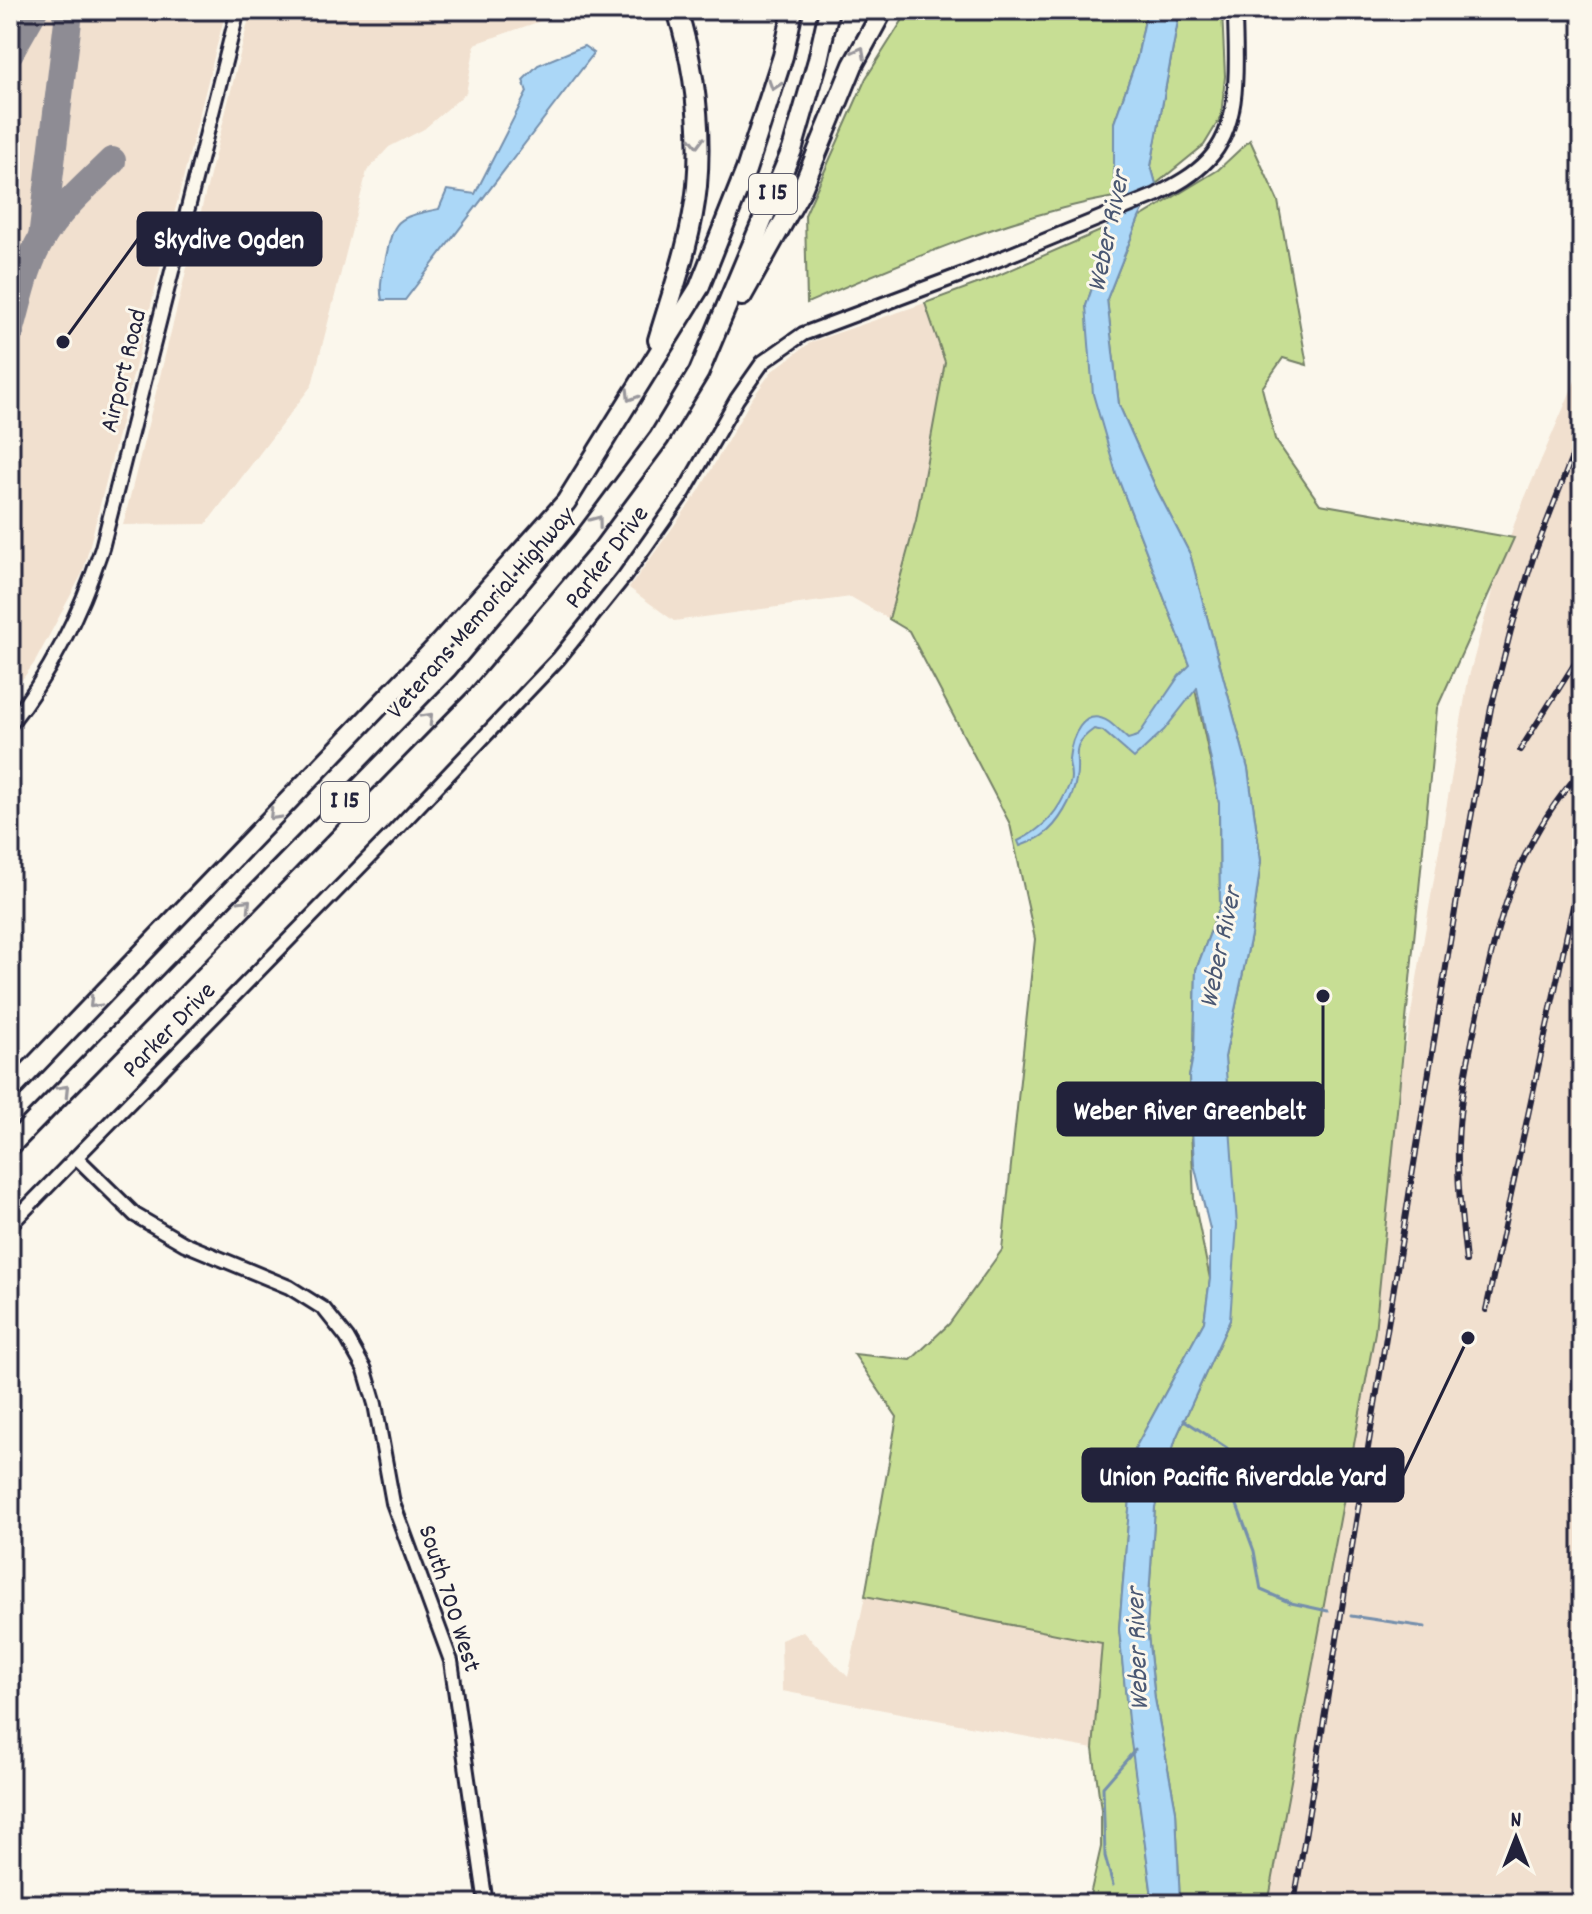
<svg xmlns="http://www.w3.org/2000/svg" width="1592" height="1914" viewBox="0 0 1592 1914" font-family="Dekko,sans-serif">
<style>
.built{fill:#f1e0cf}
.green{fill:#c7de94;stroke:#748068;stroke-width:2}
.water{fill:#abd7f7;stroke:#748fac;stroke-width:2}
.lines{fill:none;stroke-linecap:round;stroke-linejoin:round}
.stream{stroke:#748fac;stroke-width:3}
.taxiway{stroke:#8e8c94;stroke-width:28}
.tertiary-casing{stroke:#22223b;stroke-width:18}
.motorway-casing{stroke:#22223b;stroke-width:24}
.tertiary{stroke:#fbf7ec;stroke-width:12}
.motorway{stroke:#fbf7ec;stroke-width:18}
.rail-casing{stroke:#22223b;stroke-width:6}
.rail{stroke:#fbf7ec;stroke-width:3;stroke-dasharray:9;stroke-linecap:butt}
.oneway{stroke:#99979c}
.labels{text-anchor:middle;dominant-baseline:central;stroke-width:6;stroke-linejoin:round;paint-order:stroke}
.shield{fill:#fbf7ec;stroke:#636270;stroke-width:2}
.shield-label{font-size:24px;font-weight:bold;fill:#22223b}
.street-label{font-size:26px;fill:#22223b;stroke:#fbf7ec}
.water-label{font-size:28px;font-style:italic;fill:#4b5873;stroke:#fbf7ec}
.leader{fill:none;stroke:#22223b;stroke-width:3}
.callout-dot{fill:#22223b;stroke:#fbf7ec;stroke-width:3}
.callout{fill:#22223b;stroke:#22223b;stroke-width:3}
.callout-label{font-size:28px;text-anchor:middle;font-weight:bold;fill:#fff}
</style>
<rect width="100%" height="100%" fill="#fbf7ec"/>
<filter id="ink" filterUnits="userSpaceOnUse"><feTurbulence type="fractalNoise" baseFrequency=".0125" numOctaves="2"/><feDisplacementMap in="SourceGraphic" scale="16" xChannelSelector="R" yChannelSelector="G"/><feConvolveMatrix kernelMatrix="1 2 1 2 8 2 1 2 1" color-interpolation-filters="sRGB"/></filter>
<g filter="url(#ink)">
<g class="built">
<path d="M10,10H226L83,572L35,662L10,696Z"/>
<path d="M251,10H572L475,44L466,93L424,129L389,147L367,171L312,385L206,524L123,525Z"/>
<path d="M925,303L945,362L918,523L889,619L851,597L674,621L629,588L699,491L751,400L772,371L811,342Z"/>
<path d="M1582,365V1904H1259L1468,680L1492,591L1517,516Z"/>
<path d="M865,1596L1102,1643L1093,1749L782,1691L781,1640L803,1631L848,1677Z"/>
</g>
<g class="green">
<path d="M909,10H1147L1137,58L1114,123V197C1011,215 903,262 807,303L805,215L866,78Z"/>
<path d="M1180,10H1222L1225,76L1221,117L1204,145L1156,184L1151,166Z"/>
<path d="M1250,140L1278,201L1307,365L1283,358L1262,388L1275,439L1320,504L1514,538L1437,708L1375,1332L1268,1904H1180L1176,1811L1155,1699L1147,1626L1155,1507L1176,1438L1230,1320L1232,1184L1225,1057L1251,935L1261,861L1248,769L1190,554L1156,488L1119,405L1107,299L1139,218L1218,170Z"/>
<path d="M1107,228V244L1086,306L1116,473L1190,665L1219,803L1220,906L1196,970L1194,1051L1189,1077L1194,1201L1210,1279L1204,1322L1134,1450L1119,1629L1128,1716L1153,1904H1088L1101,1847V1810L1093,1749L1102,1643L865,1596L897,1417L854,1354L911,1360L949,1324L1002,1250L1035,939L1010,824L909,631L889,619L916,520L945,362L925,303L985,281Z"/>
</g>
<g class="water">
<path d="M1147,10H1180L1151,166L1156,184L1139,218L1107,299L1119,405L1156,488L1190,554L1248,769L1261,861L1251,935L1225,1057L1237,1225L1230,1320L1176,1438L1155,1507L1147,1626L1155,1699L1176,1811L1180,1904H1153L1128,1720L1119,1629L1134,1450L1204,1322L1210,1279V1229L1194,1164L1189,1077L1194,1051L1196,970L1220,906L1219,803L1197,688L1164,730L1134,758L1103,731L1094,729C1067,748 1081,755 1076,780C1073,798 1059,824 1043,835C1037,840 1027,843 1020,846L1018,841C1045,828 1059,811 1070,783C1073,775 1069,767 1069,759C1071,738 1083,705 1109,722C1116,727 1122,734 1128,739L1138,736L1179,676L1190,665L1116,473L1093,394L1086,306L1107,244V228L1114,197V123L1137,58Z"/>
<path d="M584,46L594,53L405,300H382C379,287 382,275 385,262C394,218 395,218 439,209L447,190L475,194L527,92L523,80L538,65Z"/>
</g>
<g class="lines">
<g class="stream">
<path d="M1184,1420L1227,1448L1237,1505L1254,1551L1261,1590L1291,1603L1328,1611"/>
<path d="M1351,1616L1425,1627"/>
<path d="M1113,1885L1105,1856L1103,1787L1135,1750"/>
</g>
<g class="taxiway">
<path d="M10,52L34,10"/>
<path d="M42,238L68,21L65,10"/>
<path d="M10,332C19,301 25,266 42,238C59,209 88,185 112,161"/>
</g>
<defs>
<g id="tertiary">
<path d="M10,724C52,672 81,611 102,548L238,10"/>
<path d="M77,1158L135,1215L185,1244L289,1287L324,1309L347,1338L365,1370L375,1404L393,1503L451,1661L486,1904"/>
<path d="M10,1225L389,837L558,659L624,577L684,492L737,399L763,362L803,334L963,274L1156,195C1175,185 1193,176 1208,160C1244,123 1235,57 1235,10"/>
</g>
<g id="motorway">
<path d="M742,296L802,189L853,65L883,10"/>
<path d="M658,340C673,290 692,238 697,186C702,127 694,65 677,10"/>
<path d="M10,1091L434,649L566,502L699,288L746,170L783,56L793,10"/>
<path d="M10,1146L462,683L583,540L659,438L699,372L792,150L818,60L829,10"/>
</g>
</defs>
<use href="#tertiary" class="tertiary-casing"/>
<use href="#motorway" class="motorway-casing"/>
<use href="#tertiary" class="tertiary"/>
<use href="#motorway" class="motorway"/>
<defs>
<g id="rail">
<path d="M1520,750L1582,652"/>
<path d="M1466,1261C1462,1222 1457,1184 1458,1145C1459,1100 1469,1056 1478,1013C1498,920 1516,843 1582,770"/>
<path d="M1486,1310L1582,864"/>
<path d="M1294,1904L1463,862L1491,708L1511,630L1534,555L1582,431"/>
</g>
</defs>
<use href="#rail" class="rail-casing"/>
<use href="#rail" class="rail"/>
</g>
<defs><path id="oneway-chevron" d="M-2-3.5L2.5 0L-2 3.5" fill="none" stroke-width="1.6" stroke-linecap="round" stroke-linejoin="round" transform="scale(2)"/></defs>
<g class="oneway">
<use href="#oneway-chevron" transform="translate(860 52) rotate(-62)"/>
<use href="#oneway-chevron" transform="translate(774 85) rotate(108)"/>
<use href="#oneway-chevron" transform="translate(697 142) rotate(89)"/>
<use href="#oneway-chevron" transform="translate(631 396) rotate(122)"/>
<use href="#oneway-chevron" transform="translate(597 521) rotate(-53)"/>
<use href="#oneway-chevron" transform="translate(428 718) rotate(-46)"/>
<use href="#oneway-chevron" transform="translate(274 815) rotate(134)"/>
<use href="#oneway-chevron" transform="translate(246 904) rotate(-46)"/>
<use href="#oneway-chevron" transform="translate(94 1003) rotate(134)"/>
<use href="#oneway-chevron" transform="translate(64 1090) rotate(-46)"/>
</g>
</g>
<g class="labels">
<g class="shield">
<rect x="749" y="174" width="48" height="40" rx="6"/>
<rect x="321" y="782" width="48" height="40" rx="6"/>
</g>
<g class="shield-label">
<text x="773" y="194">I 15</text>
<text x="345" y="802">I 15</text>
</g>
<g class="street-label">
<text transform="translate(125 371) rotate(-76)">Airport Road</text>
<text transform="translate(608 558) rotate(-53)">Parker Drive</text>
<text transform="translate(482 614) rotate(-49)">Veterans Memorial Highway</text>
<text transform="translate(170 1031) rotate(-46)">Parker Drive</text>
<text transform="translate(448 1599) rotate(72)">South 700 West</text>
</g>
<g class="water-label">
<text transform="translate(1111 232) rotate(-78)">Weber River</text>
<text transform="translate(1223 948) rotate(-78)">Weber River</text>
<text transform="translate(1140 1649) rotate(-92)">Weber River</text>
</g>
</g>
<path class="leader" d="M63 342L138 239M1323 996L1323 1109M1468 1338L1403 1475"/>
<g class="callout-dot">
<circle cx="63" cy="342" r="8"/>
<circle cx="1323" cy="996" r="8"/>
<circle cx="1468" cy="1338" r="8"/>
</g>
<g class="callout">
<rect x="138" y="213" width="183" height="52" rx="8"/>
<rect x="1058" y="1083" width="265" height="52" rx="8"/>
<rect x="1083" y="1449" width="320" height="52" rx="8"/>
</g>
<g class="callout-label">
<text x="229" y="248">Skydive Ogden</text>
<text x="1190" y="1119">Weber River Greenbelt</text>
<text x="1243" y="1485">Union Pacific Riverdale Yard</text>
</g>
<rect width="1592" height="1914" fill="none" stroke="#fbf7ec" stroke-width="40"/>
<rect x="20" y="20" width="1552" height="1874" fill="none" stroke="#22223b" stroke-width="3" filter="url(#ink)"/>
<g transform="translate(1516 1838)" stroke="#fbf7ec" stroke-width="6" paint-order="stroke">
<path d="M0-6L14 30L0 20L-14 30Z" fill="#22223b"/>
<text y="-12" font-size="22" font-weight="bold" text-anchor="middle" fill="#22223b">N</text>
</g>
</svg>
